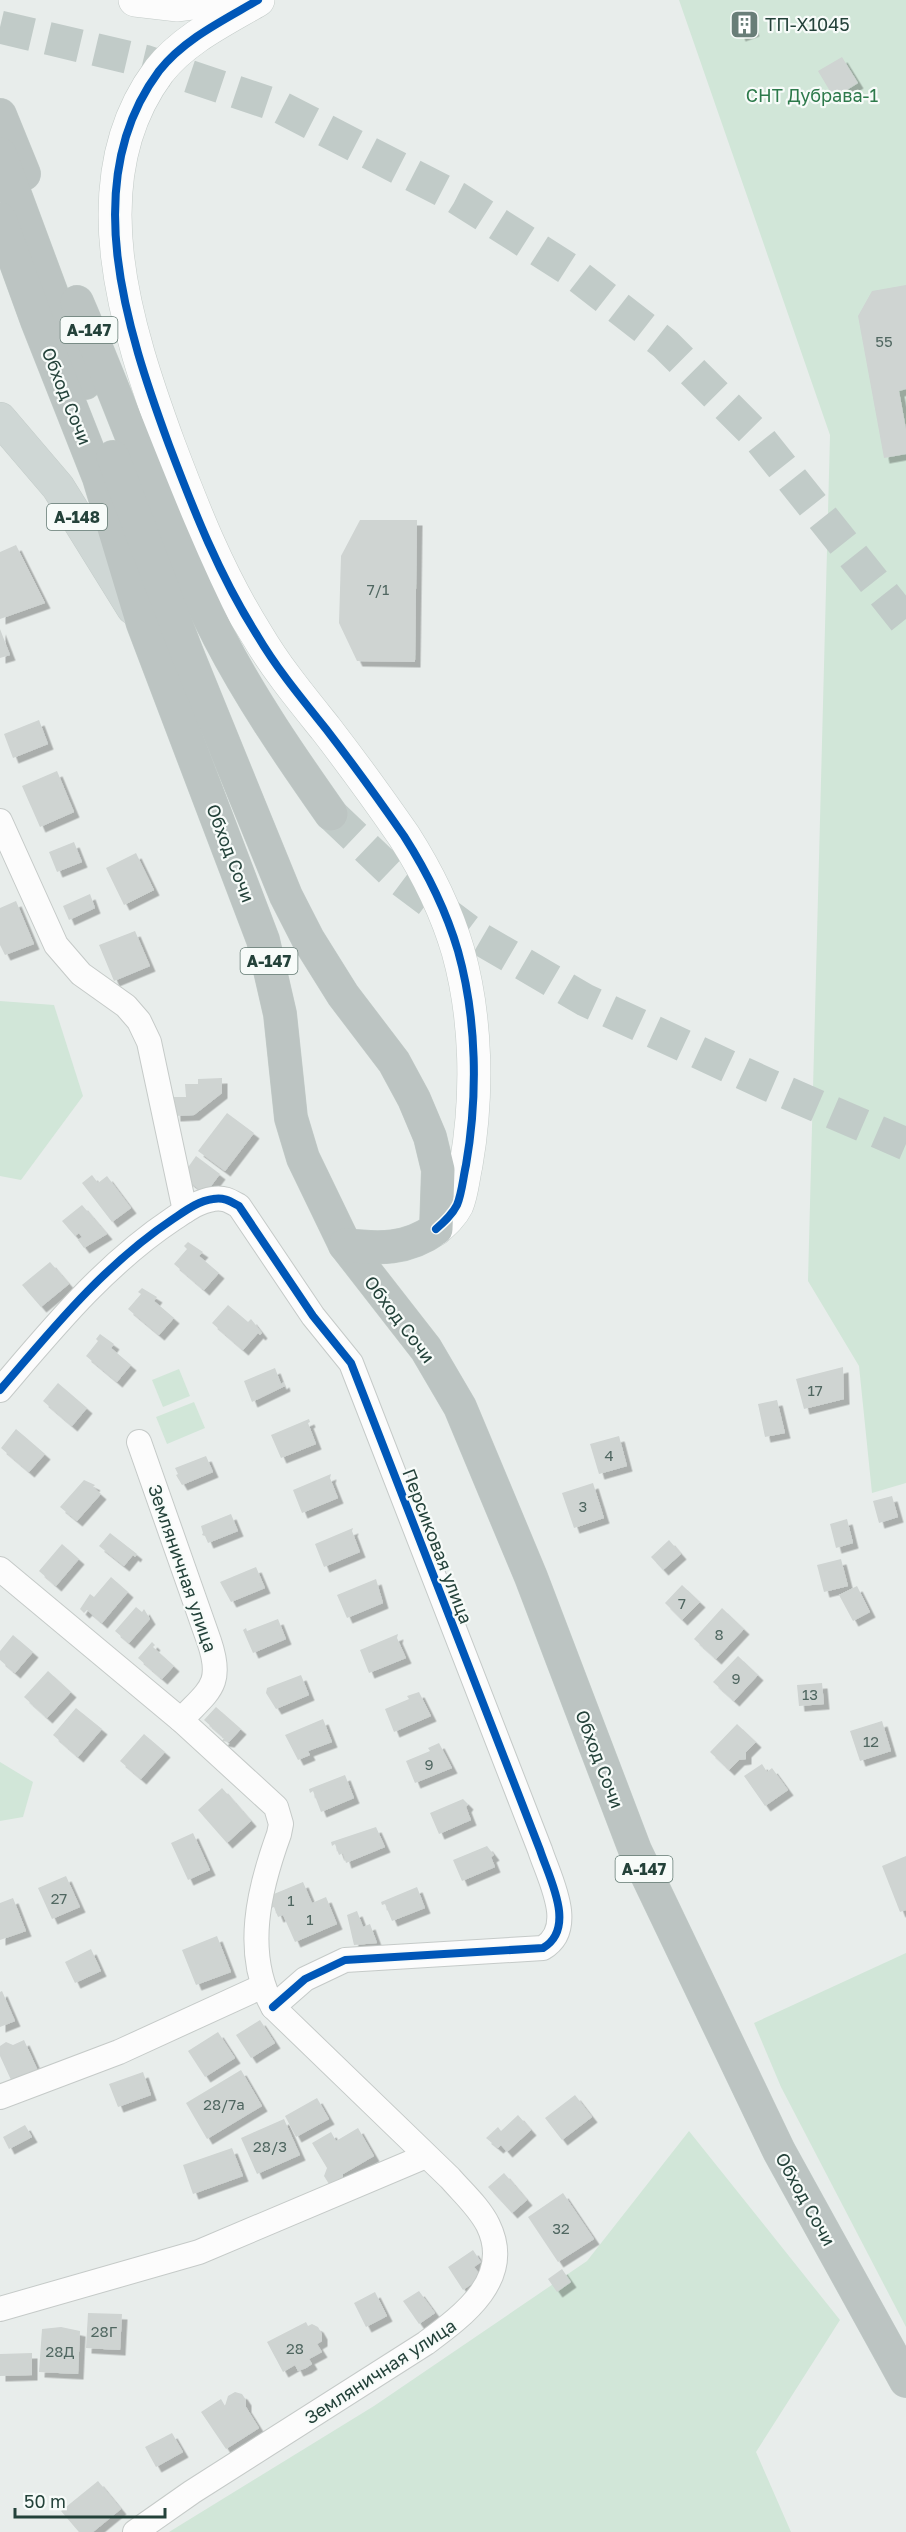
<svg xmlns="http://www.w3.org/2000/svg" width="906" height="2532" viewBox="0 0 906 2532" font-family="'Golos Text',sans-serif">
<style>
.green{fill:#d1e6d8}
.building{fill:#cfd4d2;filter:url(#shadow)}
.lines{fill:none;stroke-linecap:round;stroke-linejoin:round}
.primary-tunnel{stroke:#c1cbc8;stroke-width:33;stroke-dasharray:33 16;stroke-linecap:butt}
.highway-tunnel{stroke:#c1cbc8;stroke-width:33;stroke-dasharray:33 16;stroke-linecap:butt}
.street-casing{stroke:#c5cac8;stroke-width:26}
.secondary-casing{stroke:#c3cbc8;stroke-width:34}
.primary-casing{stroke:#c3ccc9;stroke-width:34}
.highway-casing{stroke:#c3ccc9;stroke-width:34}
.street{stroke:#fcfcfc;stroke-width:24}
.secondary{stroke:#fcfcfc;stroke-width:33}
.primary{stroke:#cfd7d5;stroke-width:33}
.highway{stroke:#bcc4c2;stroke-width:33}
.cycleway-casing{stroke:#f7fbf9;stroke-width:11}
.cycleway{stroke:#0057b8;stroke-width:8}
.labels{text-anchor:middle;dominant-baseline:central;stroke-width:4.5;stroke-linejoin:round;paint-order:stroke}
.number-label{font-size:15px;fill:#506761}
.shield{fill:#f7fbf9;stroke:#637a73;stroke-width:1.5}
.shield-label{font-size:16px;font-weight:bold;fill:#24423a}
.poi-label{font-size:18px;fill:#24423a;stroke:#f7fbf9;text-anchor:start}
.park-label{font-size:18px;fill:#2d7a4b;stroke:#f7fbf9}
.street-label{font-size:18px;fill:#24423a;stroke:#f7fbf9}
</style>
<defs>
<filter id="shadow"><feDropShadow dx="5.5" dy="5.5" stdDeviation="0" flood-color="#0004"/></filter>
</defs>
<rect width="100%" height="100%" fill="#e8edeb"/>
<g class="green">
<path d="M679,0H906V1483L872,1493L859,1366L808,1281L830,435Z"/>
<path d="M0,1001L54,1005L83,1096L21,1180L0,1176Z"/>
<path d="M179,1369L190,1396L163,1407L152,1380Z"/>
<path d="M194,1402L205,1428L167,1444L156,1417Z"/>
<path d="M0,1762L33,1782L23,1817L0,1821Z"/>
<path d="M906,1953V2327L781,2087L754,2023Z"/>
<path d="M689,2131L840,2320L756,2452L791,2532H169L374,2406L587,2261Z"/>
</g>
<g class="building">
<path d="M748,11L754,31L740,36L734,16Z"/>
<path d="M842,57L858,83L834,98L818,71Z"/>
<path d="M906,285V389L899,391L906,429V454L884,458L858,316L872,291Z"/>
<path d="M360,520H417L415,662L357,661L339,623L341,556Z"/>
<path d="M16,545L45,603L0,619V552Z"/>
<path d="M0,629L10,655L0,658Z"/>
<path d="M39,720L48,744L13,758L4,734Z"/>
<path d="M57,771L74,812L40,827L22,786Z"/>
<path d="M74,842L82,862L57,872L49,852Z"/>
<path d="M136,853L154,890L124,905L106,868Z"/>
<path d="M90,894L95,908L69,920L63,906Z"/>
<path d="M16,901L34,944L5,955L0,945V908Z"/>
<path d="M135,931L150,966L114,981L99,945Z"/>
<path d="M222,1078V1093L194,1115L175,1116L174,1097H186L185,1084H198V1079Z"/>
<path d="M227,1113L254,1133L225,1171L198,1151Z"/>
<path d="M196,1156L220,1174L205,1194L182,1176Z"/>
<path d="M92,1175L98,1183L107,1176L131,1208L112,1222L82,1183Z"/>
<path d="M82,1205L107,1234L84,1248L78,1240L82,1237L79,1233L75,1236L62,1221Z"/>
<path d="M188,1242L203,1252L199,1256L219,1273L204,1290L174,1264L187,1249L184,1246Z"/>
<path d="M50,1262L69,1284L41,1307L22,1285Z"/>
<path d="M142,1288L157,1297L154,1301L174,1318L159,1335L128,1309L141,1294L138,1292Z"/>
<path d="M228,1305L248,1322L251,1319L262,1333L260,1335L258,1333L243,1350L212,1323Z"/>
<path d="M100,1334L114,1344L111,1348L131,1365L117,1382L86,1356L98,1341L96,1339Z"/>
<path d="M843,1367L844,1399L804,1409L796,1379Z"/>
<path d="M275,1368L281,1384L284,1382L285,1386L252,1402L244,1381Z"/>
<path d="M58,1383L87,1408L72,1426L43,1401Z"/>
<path d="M777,1400L785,1433L765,1437L758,1404Z"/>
<path d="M309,1419L310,1422L308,1423L316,1444L281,1458L271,1435Z"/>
<path d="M16,1429L45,1454L29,1472L1,1448Z"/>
<path d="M619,1436L627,1466L599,1474L590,1444Z"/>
<path d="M206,1456L213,1472L182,1485L176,1475L178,1474L175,1468Z"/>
<path d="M331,1474L330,1478L338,1498L302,1513L293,1490Z"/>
<path d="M84,1480L95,1485L93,1487L101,1494L77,1521L60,1507Z"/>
<path d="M593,1483L604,1518L574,1528L562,1493Z"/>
<path d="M892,1496L898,1517L879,1523L873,1501Z"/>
<path d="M231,1514L238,1531L208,1543L205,1536L202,1535L203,1533L201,1526Z"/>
<path d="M847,1519L853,1543L836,1548L830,1524Z"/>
<path d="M353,1528L352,1531L360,1552L324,1567L315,1544Z"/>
<path d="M110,1533L137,1554L135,1557L133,1555L124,1566L99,1546Z"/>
<path d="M669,1540L681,1554L663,1570L651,1557Z"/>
<path d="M62,1544L79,1559L56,1586L39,1571Z"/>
<path d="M841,1559L848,1586L824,1592L817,1565Z"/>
<path d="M256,1567L265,1588L231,1602L220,1582Z"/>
<path d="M111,1577L128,1592L102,1623L87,1610L84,1613L80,1609L90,1594L94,1597Z"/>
<path d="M376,1579L383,1603L347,1618L337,1595Z"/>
<path d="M682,1585L700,1602L682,1620L665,1603Z"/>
<path d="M857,1586L870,1612L853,1621L839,1595Z"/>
<path d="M136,1607L142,1612L144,1609L150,1619L129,1643L115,1631Z"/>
<path d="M722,1608L744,1629L716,1659L694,1639Z"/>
<path d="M278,1619L286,1639L253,1653L243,1630L246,1628L247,1631Z"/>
<path d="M398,1634L397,1638L406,1658L369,1673L360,1650Z"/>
<path d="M13,1635L33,1652L15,1673L0,1660V1651Z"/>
<path d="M152,1642L155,1645L153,1647L174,1666L162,1679L138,1658Z"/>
<path d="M738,1656L758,1675L734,1701L713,1682Z"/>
<path d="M48,1671L71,1692L47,1718L24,1697Z"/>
<path d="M301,1675L309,1695L276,1709L266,1693L267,1688Z"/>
<path d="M822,1683L824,1704L799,1706L797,1685Z"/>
<path d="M419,1692L431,1716L394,1732L385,1709L409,1699L407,1696Z"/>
<path d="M216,1707L241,1729L229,1742L222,1741L224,1738L204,1720Z"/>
<path d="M76,1708L102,1729L78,1757L53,1735Z"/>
<path d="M323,1719L332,1742L308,1751L310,1755L298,1760L285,1735Z"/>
<path d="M882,1721L891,1751L860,1761L850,1731Z"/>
<path d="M737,1724L756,1742L746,1752V1759L739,1760L729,1770L710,1752Z"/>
<path d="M144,1734L165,1752L141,1779L120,1761Z"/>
<path d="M439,1743L452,1768L415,1783L406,1761L430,1751L428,1748Z"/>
<path d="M762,1764L767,1772L772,1768L788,1790L765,1806L744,1776Z"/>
<path d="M345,1775L354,1798L321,1812L313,1791L310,1793L309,1789Z"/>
<path d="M222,1788L251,1821L227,1843L198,1810Z"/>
<path d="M463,1799L468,1804L466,1807L471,1820L439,1834L430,1813Z"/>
<path d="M376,1827L385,1847L346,1863L343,1853L339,1855L335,1844L332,1846L331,1842Z"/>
<path d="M193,1833L210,1870L188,1880L171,1843Z"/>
<path d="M487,1846L494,1855L491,1857L495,1867L462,1881L453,1860Z"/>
<path d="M906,1856V1910L900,1912L882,1866Z"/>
<path d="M66,1876L80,1907L52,1919L38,1888Z"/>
<path d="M303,1882L312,1903L326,1897L337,1924L295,1942L283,1915L278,1917L274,1907L271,1908L269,1896Z"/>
<path d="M417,1887L425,1908L392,1921L385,1904L382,1905L381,1902Z"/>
<path d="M13,1898L26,1931L0,1940V1903Z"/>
<path d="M357,1911L363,1927L370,1924L377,1943L354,1945L347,1915Z"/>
<path d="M217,1936L231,1972L196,1985L182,1950Z"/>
<path d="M91,1949L101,1971L75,1983L65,1962Z"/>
<path d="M2,1991L15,2021L0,2027V1992Z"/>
<path d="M260,2020L275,2043L251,2058L236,2035Z"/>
<path d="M218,2032L235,2058L205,2077L188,2051Z"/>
<path d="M24,2040L38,2071L12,2082L0,2056V2046L6,2042L13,2045Z"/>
<path d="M241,2070L262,2106L207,2139L186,2103Z"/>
<path d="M143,2072L151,2095L118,2107L109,2084Z"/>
<path d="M575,2095L592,2117L562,2140L545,2118Z"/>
<path d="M317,2098L329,2119L296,2137L285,2116Z"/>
<path d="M518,2115L531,2130L507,2152L501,2145L498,2148L486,2138L498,2127L501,2131Z"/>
<path d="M284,2119L300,2155L257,2174L241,2138Z"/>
<path d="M25,2125L32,2137L9,2149L3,2137Z"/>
<path d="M358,2128L374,2156L343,2174V2181L336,2185L329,2184L324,2176L327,2168L312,2143L331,2132L336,2141Z"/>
<path d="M232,2148L243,2176L193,2194L183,2165Z"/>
<path d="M504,2173L527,2200L512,2213L488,2187Z"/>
<path d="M563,2193L594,2239L558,2262L528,2217Z"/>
<path d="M473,2250L481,2262L474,2267L482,2277L463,2290L448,2267Z"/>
<path d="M562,2269L571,2282L557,2292L548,2279Z"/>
<path d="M419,2291L435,2313L419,2324L403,2301Z"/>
<path d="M375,2292L387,2316L366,2327L354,2303Z"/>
<path d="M88,2313L122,2314L120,2350L86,2348Z"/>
<path d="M306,2322L308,2326L312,2324L318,2327L322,2334V2341L317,2344L322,2352L309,2359L312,2364L306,2368L298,2371L295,2365L283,2372L267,2342Z"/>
<path d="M61,2327L80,2331L78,2374L39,2372L42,2329Z"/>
<path d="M32,2353V2375L0,2376V2354Z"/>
<path d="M235,2392L242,2394L246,2400V2407L259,2428L226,2449L201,2412L221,2399L225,2406L228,2396Z"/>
<path d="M172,2433L183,2452L156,2467L145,2447Z"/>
<path d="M98,2481L121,2509L93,2532H79L61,2511Z"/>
</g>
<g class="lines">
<path class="primary-tunnel" d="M0,27L144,61L278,106L457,198L570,270L665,344L759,438L906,622"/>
<path class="highway-tunnel" d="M331,814L397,877L477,937L585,1000L771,1086L906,1144"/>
<defs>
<g id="street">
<path d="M0,821L56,945L81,974L126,1006L139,1021L149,1042L185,1211"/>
<path d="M0,1390C53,1328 104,1265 173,1219C185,1211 198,1201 213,1199C224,1197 230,1201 239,1206L313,1316L351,1363L540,1850C549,1878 577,1928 543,1948L345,1960L305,1979L273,2007"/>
<path d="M139,1442L209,1641C224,1685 209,1690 181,1720"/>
<path d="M0,1569L181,1720L276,1807L281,1824L279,1834C259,1889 243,1953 273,2007L450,2178C463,2193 479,2207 488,2225C514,2278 464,2315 426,2343L192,2492L135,2532"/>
<path d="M0,2097L119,2052L263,1986"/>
<path d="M0,2309L199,2252L426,2156"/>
</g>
<g id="secondary">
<path d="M135,0L178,5L217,0"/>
<path d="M258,0C224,20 184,39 159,71C77,181 127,330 169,445C194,511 219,575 257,635C277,669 302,699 326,729C353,764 379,800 404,836C427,872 446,910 458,951C477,1019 478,1096 466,1165C463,1178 462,1193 457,1205C452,1215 444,1222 436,1229"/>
</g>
<path id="primary" d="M0,419L58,487L133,608"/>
<g id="highway">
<path d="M0,115L24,174"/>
<path d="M0,154L85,383"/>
<path d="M0,219L37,321L99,478L143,624L263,940L280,1014L291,1118L303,1158L345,1245L426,1349L460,1407L531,1577L635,1850L779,2151L906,2381"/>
<path d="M77,302C125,413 164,529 219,637C251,699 291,757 331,814"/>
<path d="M113,457L187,653L286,896L308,939L343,995L394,1062L414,1099L430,1137L438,1170L436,1229C407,1250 379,1249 345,1245"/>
</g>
</defs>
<use href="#street" class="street-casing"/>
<use href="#secondary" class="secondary-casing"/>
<use href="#primary" class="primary-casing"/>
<use href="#highway" class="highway-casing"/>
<use href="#street" class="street"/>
<use href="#secondary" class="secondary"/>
<use href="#primary" class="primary"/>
<use href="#highway" class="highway"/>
<defs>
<g id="cycleway">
<path d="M258,0C224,20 184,39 159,71C77,181 127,330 169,445C194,511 219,575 257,635C277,669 302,699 326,729C353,764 379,800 404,836C427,872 446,910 458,951C477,1019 478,1096 466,1165C463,1178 462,1193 457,1205C452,1215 444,1222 436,1229"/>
<path d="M0,1390C53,1328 104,1265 173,1219C185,1211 198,1201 213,1199C224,1197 230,1201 239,1206L313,1316L351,1363L540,1850C549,1878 577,1928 543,1948L345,1960L305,1979L273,2007"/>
</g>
</defs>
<use href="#cycleway" class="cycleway-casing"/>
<use href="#cycleway" class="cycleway"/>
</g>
<defs>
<symbol id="building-square" viewBox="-11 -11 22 22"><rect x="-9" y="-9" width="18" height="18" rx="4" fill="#697e78" stroke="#f7fbf9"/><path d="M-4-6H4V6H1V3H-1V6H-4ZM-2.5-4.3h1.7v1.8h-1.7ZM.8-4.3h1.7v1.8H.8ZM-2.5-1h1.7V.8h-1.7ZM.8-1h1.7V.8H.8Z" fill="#fff"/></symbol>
</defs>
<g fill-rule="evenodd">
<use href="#building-square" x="728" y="8" width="33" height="33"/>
</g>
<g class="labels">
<g class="number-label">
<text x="884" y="341">55</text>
<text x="378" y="589">7/1</text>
<text x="815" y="1390">17</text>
<text x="609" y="1455">4</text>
<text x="583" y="1506">3</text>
<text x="682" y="1603">7</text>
<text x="719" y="1634">8</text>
<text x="736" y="1678">9</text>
<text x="810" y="1694">13</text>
<text x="871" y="1741">12</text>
<text x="429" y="1764">9</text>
<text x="59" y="1898">27</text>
<text x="291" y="1900">1</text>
<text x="310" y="1919">1</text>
<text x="224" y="2104">28/7а</text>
<text x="270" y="2146">28/3</text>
<text x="561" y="2228">32</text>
<text x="104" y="2331">28Г</text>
<text x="295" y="2348">28</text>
<text x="60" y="2351">28Д</text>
</g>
<g class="shield">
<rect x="60.5" y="317" width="57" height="26" rx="4.5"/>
<rect x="47" y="504" width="60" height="26" rx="4.5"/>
<rect x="240.5" y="948" width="57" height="26" rx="4.5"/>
<rect x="615.5" y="1856" width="57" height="26" rx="4.5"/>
</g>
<g class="shield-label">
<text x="89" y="330">А-147</text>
<text x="77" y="517">А-148</text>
<text x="269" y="961">А-147</text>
<text x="644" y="1869">А-147</text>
</g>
<g class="poi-label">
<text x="765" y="24">ТП-Х1045</text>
</g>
<g class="park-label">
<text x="812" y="95">СНТ Дубрава-1</text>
</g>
<g class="street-label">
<text transform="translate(67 396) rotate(68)">Обход Сочи</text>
<text transform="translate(231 853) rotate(69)">Обход Сочи</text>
<text transform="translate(400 1319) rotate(53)">Обход Сочи</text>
<text transform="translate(438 1546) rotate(69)">Персиковая улица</text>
<text transform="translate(183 1568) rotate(71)">Земляничная улица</text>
<text transform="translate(600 1759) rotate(69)">Обход Сочи</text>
<text transform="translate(806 2199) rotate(61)">Обход Сочи</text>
<text transform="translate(380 2371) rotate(-33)">Земляничная улица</text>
</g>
</g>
<path d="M15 2508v9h150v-9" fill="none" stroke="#24423a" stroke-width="3"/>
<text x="24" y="2508" font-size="18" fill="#24423a" stroke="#f7fbf9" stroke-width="4.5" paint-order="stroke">50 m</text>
</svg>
